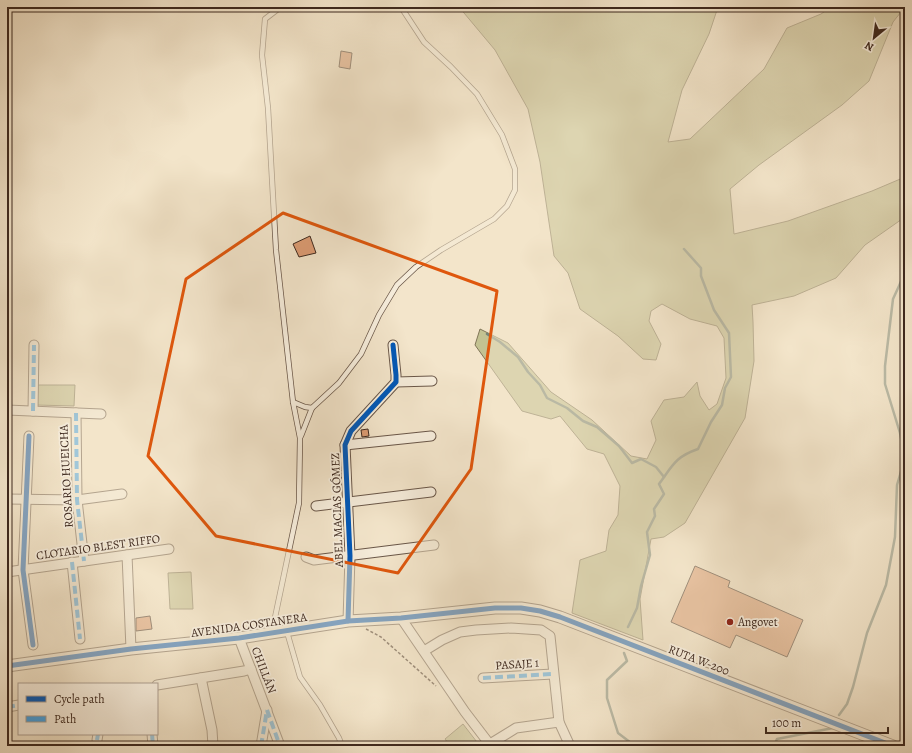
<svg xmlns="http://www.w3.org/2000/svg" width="912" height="753" viewBox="0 0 912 753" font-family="Alegreya,serif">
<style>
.green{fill:#c3c292;stroke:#807558}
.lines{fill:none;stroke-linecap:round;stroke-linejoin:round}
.stream{stroke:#768377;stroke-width:2.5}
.building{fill:#dd9c73;stroke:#3d281e}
.service-casing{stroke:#6a5749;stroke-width:6}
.minor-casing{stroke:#6a5749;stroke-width:11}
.tertiary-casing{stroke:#6a5749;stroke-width:13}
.path{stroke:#3d281e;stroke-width:1.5;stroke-dasharray:3 2;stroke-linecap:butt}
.service{stroke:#f7eedd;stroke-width:4.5}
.minor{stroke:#f7eedd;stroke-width:9}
.tertiary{stroke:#f7eedd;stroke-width:11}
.quiet{stroke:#3fa3ea;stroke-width:4;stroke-dasharray:8 4;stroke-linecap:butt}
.cycleway-casing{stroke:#f7eedd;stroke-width:8}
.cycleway{stroke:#0057b8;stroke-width:5}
.marked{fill:none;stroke:#df570d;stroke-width:3;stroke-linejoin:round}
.poi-dot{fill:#8f2418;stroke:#f7eedd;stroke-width:1.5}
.labels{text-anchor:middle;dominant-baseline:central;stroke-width:3.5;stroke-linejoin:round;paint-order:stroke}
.street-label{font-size:12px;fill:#3d281e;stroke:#f7eedd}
.poi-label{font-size:12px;fill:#3d281e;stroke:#f7eedd;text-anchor:start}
</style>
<rect width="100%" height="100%" fill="#f3e5cb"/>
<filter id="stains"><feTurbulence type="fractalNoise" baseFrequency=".005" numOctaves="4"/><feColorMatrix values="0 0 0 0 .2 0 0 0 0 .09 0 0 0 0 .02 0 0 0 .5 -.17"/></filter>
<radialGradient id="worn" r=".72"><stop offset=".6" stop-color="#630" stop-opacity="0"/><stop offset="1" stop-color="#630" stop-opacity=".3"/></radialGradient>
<g class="green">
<path d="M459,7H718L709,34L682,90L668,142L690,139L764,69L787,28L821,14L831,7H905L893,22L869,81L842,105L759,165L730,189L734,234L788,221L872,191L905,177V217L865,245L836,278L794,296L752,305L753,322L754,361L745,418L685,523L664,537L651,539L640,599L643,640L572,613L580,560L606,551L609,530L618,515L620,486L604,454L587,449L560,416L551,419L522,411L475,345L480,329L508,343L551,392L592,420L631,456L647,459L656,440L651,421L664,400L684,397L697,382L700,396L709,410L717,404L726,378L724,338L717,326L690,319L662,304L651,311L649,321L661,344L656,360L643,359L618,336L580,309L568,273L554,256L540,162L528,109L495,50Z"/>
<path d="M36,385H75L74,406L36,405Z"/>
<path d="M191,572L193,609H170L168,573Z"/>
<path d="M463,724L480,746H450L445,739Z"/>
</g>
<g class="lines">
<g class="stream">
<path d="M487,334L500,342L518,357L528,372L540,385L547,398L567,408L583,421L597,427L619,446L632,463L641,459L656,467L664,477"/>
<path d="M628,627L637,608L641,586L650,555L647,532L655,516L654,509L664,494L659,484C673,465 675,457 698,449L711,422L722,405L725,388L731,377L729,333L714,310L701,276V268L684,249"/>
<path d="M624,653L627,661L607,680V698L618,733L635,746"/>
<path d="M839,715L847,704L853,687L867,633L886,585L895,537L897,485L905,458L900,433L885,384V366L893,299L904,275"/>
<path d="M774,746L777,739L833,728"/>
</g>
</g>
<g class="building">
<path d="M341,51L352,53L350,69L339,67Z"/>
<path d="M310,236L316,253L299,257L293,244Z"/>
<path d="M368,429L369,436L362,437L361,430Z"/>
<path d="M695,566L730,581L728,587L803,620L787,657L736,635L730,648L671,622Z"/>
<path d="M150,616L152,629L136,631V618Z"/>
</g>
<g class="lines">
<defs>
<g id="service">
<path d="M293,402L305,407L312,408"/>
<path d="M301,436L312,408L339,383L361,354L379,315L397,285L416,267L441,250L494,219L507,206L515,190V169L502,135L477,94L451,67L424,42L401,7"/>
<path d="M273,632V627L299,503L300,438L293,402L276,250L268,108L262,55L265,19L278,9L283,7"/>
<path d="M287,632L300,677L320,705L339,738L342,746"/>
</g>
<g id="minor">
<path d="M396,382L432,381"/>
<path d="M7,410L101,414"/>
<path d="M33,411L34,345"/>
<path d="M76,413L77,500L84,561"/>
<path d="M29,436L23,570L33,645"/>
<path d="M345,445L431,436"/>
<path d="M7,499L77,500L122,494"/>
<path d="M316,506L431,492"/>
<path d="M127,555L131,649"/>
<path d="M306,557L314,560L434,545"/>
<path d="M72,562L80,639"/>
<path d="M7,572L169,549"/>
<path d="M401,618L465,712L491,746"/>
<path d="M348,621L350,556L345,445L351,431L396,382V375L393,345"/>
<path d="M239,638L280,746"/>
<path d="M424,651L442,640L460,632L476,630L511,628L541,630L550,636L559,722L570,746"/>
<path d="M201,678L212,730L213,746"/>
<path d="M483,678L553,674"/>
<path d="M157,685L244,671L251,669"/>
<path d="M7,707L19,705"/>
<path d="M152,734L153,746"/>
<path d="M97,740L98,734"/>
<path d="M490,744L516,728L559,722"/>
<path d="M261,746L267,710"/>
</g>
<path id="tertiary" d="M7,666L131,649L239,638L348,621L401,618L495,608H521L540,611L560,617L893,746"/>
</defs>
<use href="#service" class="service-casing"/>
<use href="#minor" class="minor-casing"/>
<use href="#tertiary" class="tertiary-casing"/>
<path class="path" d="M366,629L381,637L436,686"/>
<use href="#service" class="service"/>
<use href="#minor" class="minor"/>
<use href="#tertiary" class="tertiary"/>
<g class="quiet">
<path d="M33,411L34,345"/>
<path d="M76,413L77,500L84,561"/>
<path d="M72,562L80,639"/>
<path d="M483,678L553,674"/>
<path d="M7,707L19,705"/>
<path d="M267,710L280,746"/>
<path d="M152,734L153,746"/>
<path d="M97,740L98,734"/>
<path d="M261,746L267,710"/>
</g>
<defs>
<g id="cycleway">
<path d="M29,436L23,570L33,645"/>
<path d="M348,621L350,556L345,445L351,431L396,382V375L393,345"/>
<path d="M7,666L131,649L239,638L348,621L401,618L495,608H521L540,611L560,617L893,746"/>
</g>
</defs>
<use href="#cycleway" class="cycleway-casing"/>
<use href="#cycleway" class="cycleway"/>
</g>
<path d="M0 0H912V753H0ZM283,213L497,291L471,469L398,573L216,536L148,456L186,279Z" fill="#f3e5cb" fill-opacity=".55" fill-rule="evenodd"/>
<path class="marked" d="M283,213L497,291L471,469L398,573L216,536L148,456L186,279Z"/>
<circle class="poi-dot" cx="730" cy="622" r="4"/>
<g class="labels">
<g class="street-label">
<text transform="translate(66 476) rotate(-93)">ROSARIO HUEICHA</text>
<text transform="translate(337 510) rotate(-92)">ABEL MACIAS GÓMEZ</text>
<text transform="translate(98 547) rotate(-8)">CLOTARIO BLEST RIFFO</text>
<text transform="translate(249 625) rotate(-8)">AVENIDA COSTANERA</text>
<text transform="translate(699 660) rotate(21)">RUTA W-200</text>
<text transform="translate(517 664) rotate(-4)">PASAJE 1</text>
<text transform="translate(264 670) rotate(69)">CHILLÁN</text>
</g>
<g class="poi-label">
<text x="738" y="622">Angovet</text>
</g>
</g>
<rect width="912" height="753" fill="none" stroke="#f3e5cb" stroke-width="24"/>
<rect x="8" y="8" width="896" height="737" fill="none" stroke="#3d281e" stroke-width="2"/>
<rect x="12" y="12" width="888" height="729" fill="none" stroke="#3d281e"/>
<rect x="18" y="683" width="140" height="52" fill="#f7eedd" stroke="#ad9f91"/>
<rect x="26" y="696" width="20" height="6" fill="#0057b8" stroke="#ad9f91"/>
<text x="54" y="703" font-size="12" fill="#3d281e">Cycle path</text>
<rect x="26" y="716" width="20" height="6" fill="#3fa3ea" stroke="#ad9f91"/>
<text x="54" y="723" font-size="12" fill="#3d281e">Path</text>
<g transform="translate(874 38) rotate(209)" stroke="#f7eedd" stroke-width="3" paint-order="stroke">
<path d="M0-3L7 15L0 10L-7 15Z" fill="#3d281e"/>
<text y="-6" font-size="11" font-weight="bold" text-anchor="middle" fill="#3d281e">N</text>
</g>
<path d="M766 727v6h122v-6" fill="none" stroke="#3d281e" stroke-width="2"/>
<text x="772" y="727" font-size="12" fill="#3d281e" stroke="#f7eedd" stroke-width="3" paint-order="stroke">100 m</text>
<rect width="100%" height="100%" filter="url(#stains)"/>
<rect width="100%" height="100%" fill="url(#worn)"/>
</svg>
